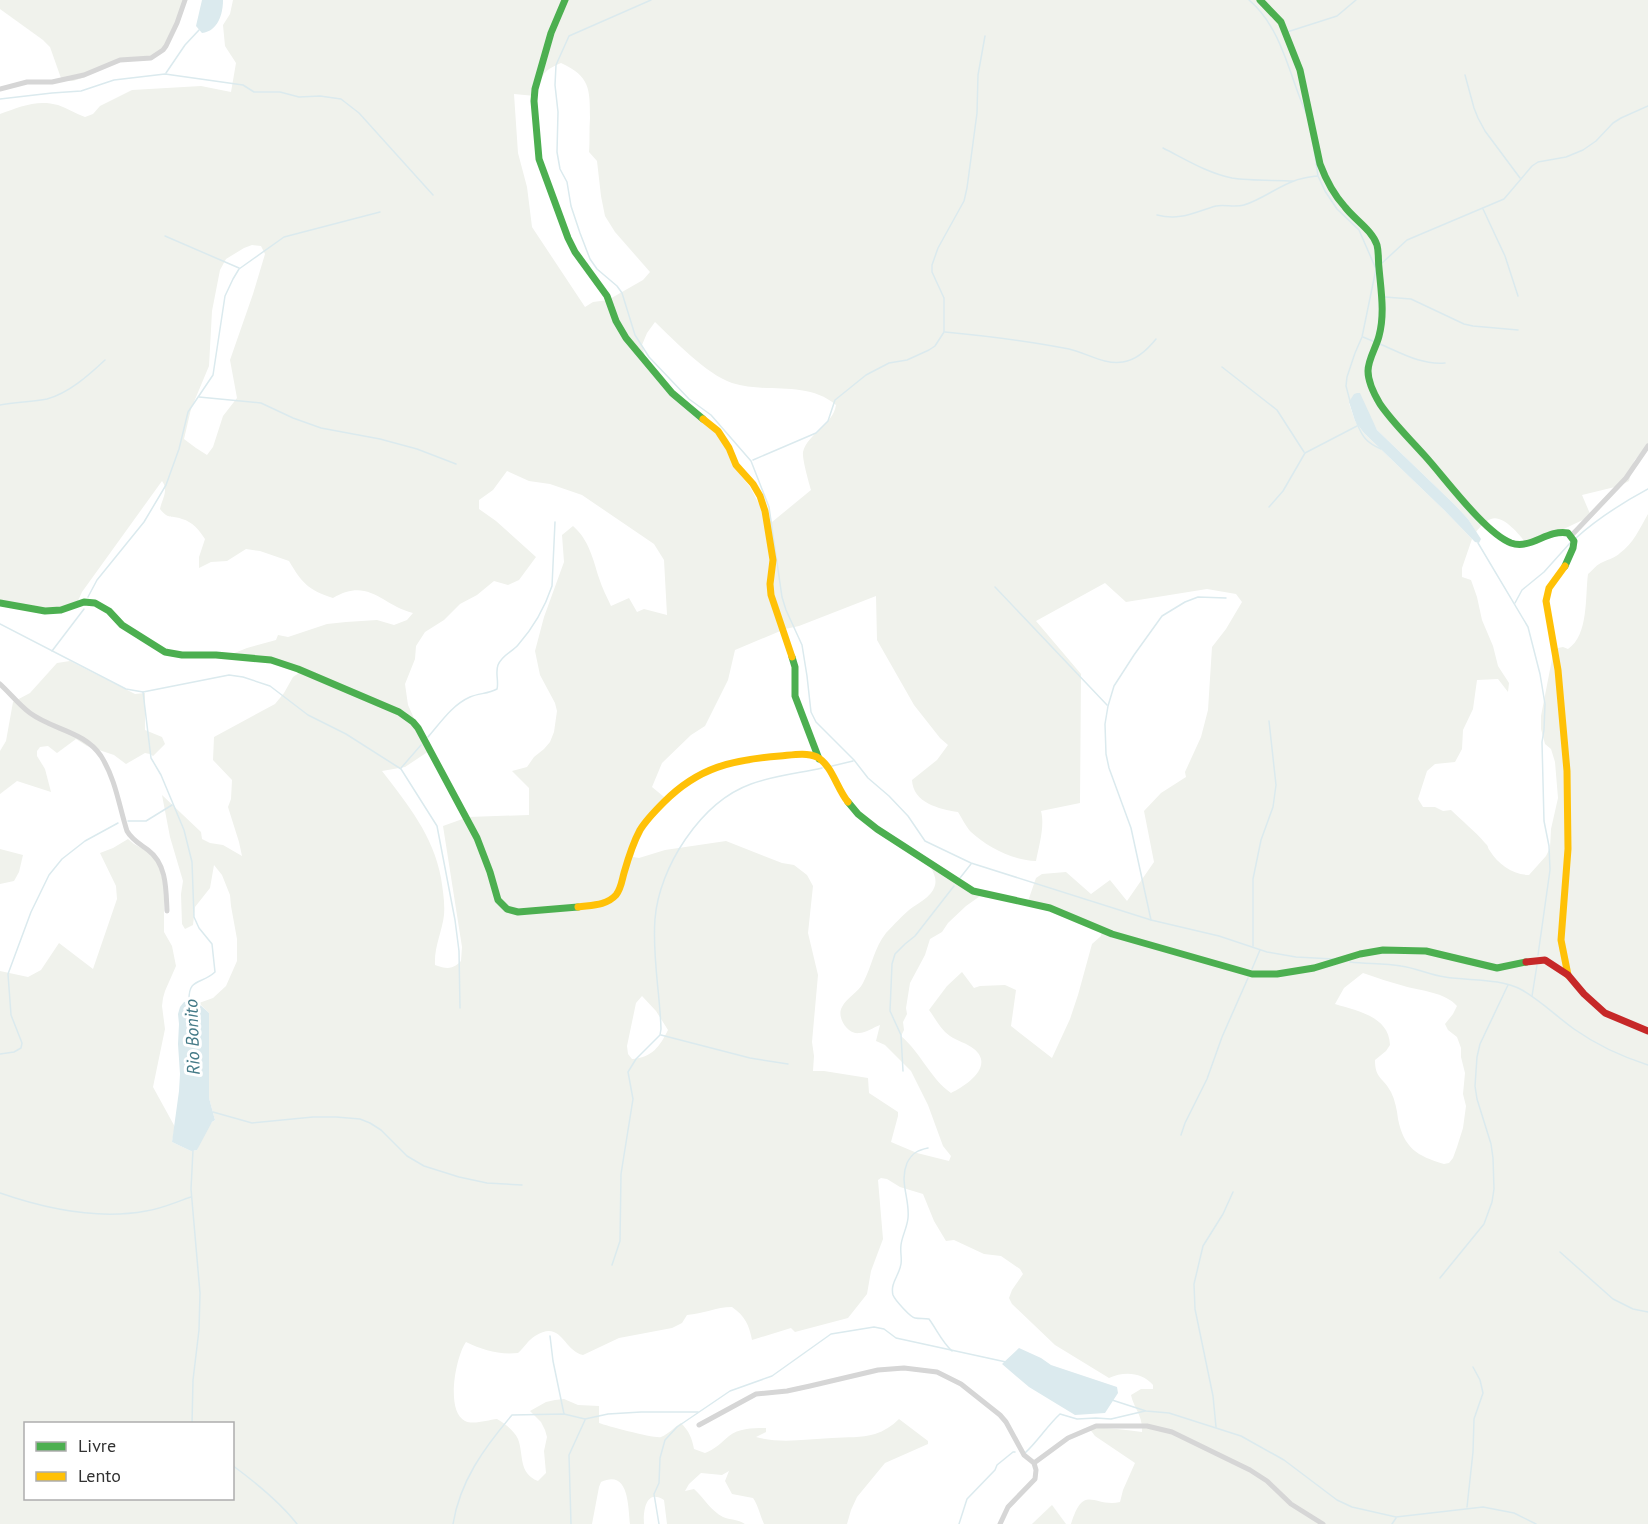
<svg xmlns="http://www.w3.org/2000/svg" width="1648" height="1524" viewBox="0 0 1648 1524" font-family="'PT Sans',sans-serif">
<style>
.green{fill:#f0f2ec;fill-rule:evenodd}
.water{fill:#dbeaee}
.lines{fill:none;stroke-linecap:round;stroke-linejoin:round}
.stream{stroke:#dbeaee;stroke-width:1.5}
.street{stroke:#d6d6d6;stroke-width:5}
.fast{stroke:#4caf50;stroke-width:7}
.slow{stroke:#ffc107;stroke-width:7}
.jam{stroke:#c62828;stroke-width:7}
.labels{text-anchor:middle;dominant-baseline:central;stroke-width:6;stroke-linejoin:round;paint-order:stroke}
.water-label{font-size:18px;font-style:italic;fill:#447a87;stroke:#fff}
</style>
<rect width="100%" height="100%" fill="#fff"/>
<g class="green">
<path d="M0,0H187L161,54L144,61L129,57L82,78L73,81H62L50,47L43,40L0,9Z"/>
<path d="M233,0H1648V444L1634,461L1629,481L1619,486L1582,495L1591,516L1528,546C1521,536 1503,514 1491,519C1485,521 1480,527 1476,532L1468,519L1455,505L1377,430L1370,417L1349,403L1355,421L1364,433L1444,510L1472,539L1462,568V577L1471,580L1477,597L1482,620L1493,646L1498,666L1509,683L1508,692L1498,679L1477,680L1473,709L1463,730L1462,749L1455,762L1435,764L1427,771L1418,799L1423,807H1435L1443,811L1451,810C1462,821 1475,831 1485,843C1490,848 1486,845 1490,851C1498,864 1513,875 1529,875L1546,856L1550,848L1551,829L1558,798L1555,762L1551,749L1545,744L1541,729V716L1553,654L1558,648L1563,647L1568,649C1589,635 1585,596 1588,574C1593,570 1597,564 1603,562C1609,559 1615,558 1620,553C1633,544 1640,528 1648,514V1524H1071C1084,1482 1094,1508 1120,1502L1123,1490L1135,1463L1095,1436L1089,1428C1107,1427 1124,1430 1142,1432C1143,1415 1134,1409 1131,1395L1141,1389H1153V1385C1142,1372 1124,1371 1109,1378L1055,1345L1012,1304L1009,1298L1012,1290L1023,1274L1020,1269L1001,1256L984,1254L954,1240L946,1241L934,1221L923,1194L900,1187L887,1179L881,1178L878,1180L883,1239L871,1271L867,1294L848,1318L795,1332L791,1328L752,1340C749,1325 745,1316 732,1307C716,1307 703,1314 687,1315L682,1323L672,1328L619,1338L583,1355C563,1351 562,1319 535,1336C528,1340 524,1348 518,1353C498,1355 483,1350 466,1342C456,1356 445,1411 465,1421C473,1425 488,1420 497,1419C505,1424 514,1430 518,1439C524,1455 518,1473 538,1481L546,1473L544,1451L547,1437L545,1430L541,1422L530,1411L546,1402L555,1400L564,1399L578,1405L599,1406V1423C607,1426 656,1439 661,1437C669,1434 674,1427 681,1423C689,1431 692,1438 694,1449L705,1453C715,1449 721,1443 729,1436C739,1428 753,1428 766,1428V1432L756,1437C781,1444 807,1439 832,1438C847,1437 861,1438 875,1434C884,1431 892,1426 899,1419L928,1441V1444L885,1463L857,1497L851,1510L847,1524H764C760,1515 758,1505 753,1498L732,1494L725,1481L729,1471L722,1475L701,1473L689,1484L685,1491L694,1489C704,1498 711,1511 723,1517C730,1520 738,1519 745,1524H667L664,1500C646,1488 643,1511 644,1524H630C628,1506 629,1469 601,1482L599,1487L592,1524H0V971L28,977L41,970L59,943L93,969L117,899L116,886L100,853L113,848L128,839L134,844L157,857L164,886V932L172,946L176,966L165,991L163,998L162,1006L165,1029L153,1087L175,1127L172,1142L191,1151L197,1150C201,1139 206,1126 215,1120L209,1098V1013L199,1003L213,998L226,986L237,961V939L231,906L230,895L222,875L214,865L210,888L195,907L193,925L185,929L182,924L181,894L183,881L170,837L162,795L201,832L202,839L210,843L223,845L242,856L239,842L228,807L231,799L232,780L213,760L214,737L275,704L284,693L293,677L299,673L286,665L232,654L247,648L276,640L278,635L288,637L327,624L346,622L377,620L394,625L407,620L413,613C381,605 369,577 333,598C308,590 302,583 289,561L260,551L246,549L227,561L211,562L199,568V557L205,539C199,530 193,522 182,519C171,515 169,520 160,509C162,499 169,490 162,481L82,592L77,603L50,610L0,602V114C19,107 37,99 58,105C67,108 76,114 85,117L93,114L100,106L132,90L201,86L231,92L236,63L225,46L223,25L230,14ZM561,63C590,76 590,89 590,118C589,129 590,140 589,152L597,161L601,196L605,216L615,232L650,272L643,280L608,300L593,302L585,307L532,227L527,187L518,153L514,94L535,96C542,77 541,71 561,63ZM252,245L261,246L265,254L253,294L230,360L237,398L223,416L213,447L207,455L196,448L184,439L191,409L209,366L212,311L220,270L226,259L244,248ZM655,322C675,341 706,374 732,383C766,394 807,380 836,405C833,425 808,433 803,452C802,459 809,483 811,490L772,522L759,504L750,487L734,467L722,441L711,427L648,368L642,345L647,333ZM507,471L529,481L550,484L582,495L654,544L664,560L667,615L644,609L637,612L629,598L611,606C607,597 602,588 599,578C593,559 589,540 573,526L562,535L564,562L544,617L535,651L540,675L555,703L557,711L554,732L550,742L544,749L534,757L527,767L512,771L529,788V815L468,817L443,826L462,947L461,961C452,970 447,969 435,965C434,947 442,932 444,915C445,903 443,891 441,878C433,835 408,805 382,771L405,767L429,751L408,705L405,684L415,659L416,646L425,632L444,620L460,604L477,595L494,581L508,585L519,580L536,557L496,521L479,509V500L493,490ZM1105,583L1126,602L1207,589L1236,594L1242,602L1226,629L1212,647L1208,710L1201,737L1185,772L1186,777L1161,793L1144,811L1154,862L1127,901L1110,880L1091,894L1066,872L1042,874L1036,878L1027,904L1045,910L1102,932L1101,936L1092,944L1078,995L1070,1019L1052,1058L1011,1026L1016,990L1005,985L980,986L974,988L962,972L947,986L929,1010C935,1018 941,1030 950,1036C957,1041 967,1043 974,1049C995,1066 966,1086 951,1093C930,1078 921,1053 901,1036L904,1030L903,1022L907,1014L906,1008L910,983L925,955L930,939L942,932L948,923L966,906L983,894L931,868C936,877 938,884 931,893C926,899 919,903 913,907C903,914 894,925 886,933C874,948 872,966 863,983C858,993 847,997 842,1007C836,1017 848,1035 859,1033C866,1033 874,1027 880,1025L876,1041L885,1045L911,1071L928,1105L943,1146L951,1156L949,1161L917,1153L891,1142L898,1116V1112L869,1093L868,1078L824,1071H813L814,1056L812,1042L818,975L808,933L813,886L807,875L794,865L782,863L726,841L665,850L639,858L633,857C638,834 653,817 669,801L652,787L662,763L691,735L705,726L728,680L735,650L785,629L799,626L876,596L877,640L914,705L940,738L948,745L937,760L912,780C913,803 939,809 958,812C962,818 966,827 971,832C987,847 1014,861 1036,861C1039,846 1045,826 1041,811L1080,803L1081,674L1036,621ZM1363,973C1377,978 1390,982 1404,986C1421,991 1445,992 1457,1006L1453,1014L1445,1024L1448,1030L1457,1037L1461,1048V1057L1465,1073L1463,1094L1466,1106L1463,1128L1457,1147L1453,1158L1449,1163L1444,1164C1417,1156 1404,1148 1398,1119C1397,1110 1395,1100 1391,1092C1383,1077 1375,1079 1375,1060L1386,1051L1390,1045C1389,1016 1357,1011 1335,1004L1344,988ZM642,996L656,1011L668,1030C660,1046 652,1058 632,1059L628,1054L627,1046L636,1003ZM26,1424H232V1498H26Z"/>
<path d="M70,661L135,694L145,693V730L162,737L165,744L153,756L150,754L145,753L126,764L114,755L87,746L76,739L57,753L48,746L40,747L37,751V756L45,769L51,792L17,781L0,794V751L6,741L13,702L30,693L57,663Z"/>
<path d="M0,849L23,855L19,872L14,881L0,884Z"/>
<path d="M1052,1505L1066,1524H1032Z"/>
</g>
<g class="water">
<path d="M202,0H223C223,14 218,31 202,33L196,26Z"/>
<path d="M1357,393H1360L1377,430L1455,505L1468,519L1481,539L1479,543L1475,542L1444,510L1364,433L1355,421L1349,402L1354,394Z"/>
<path d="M190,1001L197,1002L209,1013V1098L215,1120L212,1122L197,1150L191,1151L172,1142L179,1091L180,1074L178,1044L179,1024L178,1014L180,1007L184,1002Z"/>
<path d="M1019,1348L1041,1358L1051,1365L1117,1387L1118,1393L1105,1413L1075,1415L1029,1387L1002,1364Z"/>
</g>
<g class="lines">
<g class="stream">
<path d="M651,0L569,36L556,65L555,85L558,112L557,152L560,169L567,182L571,206L580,233L590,259L597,269L617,286L622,293L635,335L649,357L689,399L711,415L751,461L769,507L782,597L786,610L802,645L807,676L811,712L816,722L854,760L868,778L889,796L908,816L925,841L971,863L1151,920L1219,936L1267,952L1296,957L1333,959"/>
<path d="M1249,0C1282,28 1289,75 1306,113"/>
<path d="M1287,32L1337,16L1356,0"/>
<path d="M166,73L185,45L199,30"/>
<path d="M1465,75L1474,108L1478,118L1485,131L1520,178"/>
<path d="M0,99L52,93L81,91L114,80L165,74L243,85L254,92H280L299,97L320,96L341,99L359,113L433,195"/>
<path d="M1163,148C1185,159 1207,173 1232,178C1251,181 1274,180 1293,181"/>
<path d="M1314,150L1318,176L1325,191L1337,209L1359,230L1376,269L1362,337L1355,353L1347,377L1346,386L1350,401"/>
<path d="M1483,209L1505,256L1518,296"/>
<path d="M1157,215C1181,221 1194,212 1216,206C1225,204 1234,208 1244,205C1261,200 1277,187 1294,181C1301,178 1310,177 1317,176"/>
<path d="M165,236L239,268"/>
<path d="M1381,264L1407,240L1504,199L1532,166L1538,162L1566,157L1583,150L1596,141L1613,123L1621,118L1648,106"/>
<path d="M1385,297L1411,299L1464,324L1473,326L1518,330"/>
<path d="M945,332C987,336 1029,341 1069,349C1087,353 1104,365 1123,362C1136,360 1148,349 1156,339"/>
<path d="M1363,337L1375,342"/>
<path d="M1380,344C1401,353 1421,365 1445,363"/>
<path d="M1222,367L1277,410L1304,452"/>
<path d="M199,397L261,403L293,418L321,428L380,439L417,449L456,464"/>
<path d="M0,405C15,402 32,402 47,399C69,393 89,375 105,360"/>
<path d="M1357,423C1362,437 1367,443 1381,449"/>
<path d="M753,460L816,433L828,421L835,400L866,375L889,363L907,360L929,350L935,346L944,332V298L932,272V265L938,248L964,201L967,188L977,113L978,75L985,36"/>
<path d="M1269,507L1283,491L1305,453L1357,426"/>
<path d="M1576,538C1598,518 1622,503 1648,489"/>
<path d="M1478,543L1528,627L1540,674L1545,704L1544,730L1542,742L1544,821L1549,846L1550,870L1538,955"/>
<path d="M995,587L1107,705"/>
<path d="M88,597L97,580L144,522L166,485L179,449L188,412L213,375L225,296L233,279L239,269L284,237L380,212"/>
<path d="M1515,603L1522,590L1544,572L1570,543"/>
<path d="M0,624L126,689L143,692L229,675L243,677L270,686L308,715L346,734L401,769L437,826L455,920L459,951L460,1008"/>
<path d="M52,651L84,609"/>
<path d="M143,692L151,758L161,775L184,830L192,862L194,917L199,928L212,944L215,972C201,985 188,977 189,1002"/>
<path d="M428,737C441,722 452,705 470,697C479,693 488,694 497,689C499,681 495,673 498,665C502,655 512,652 518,645C533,628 545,607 552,586L555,522"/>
<path d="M832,766L853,761"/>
<path d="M401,768L421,745"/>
<path d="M128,821H146L172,805"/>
<path d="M960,878L971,864"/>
<path d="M1151,920L1131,828L1109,768L1106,754L1105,724L1108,706L1114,686L1134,655L1162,616L1185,602L1198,597L1226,598"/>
<path d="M1253,946V879L1261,840L1273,807L1276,785L1269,721"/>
<path d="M1350,962C1367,964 1384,963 1401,966C1416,968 1430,975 1445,977C1470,981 1500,978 1522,990C1541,1001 1556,1016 1574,1029C1598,1046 1620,1056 1648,1065"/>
<path d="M1252,969L1260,950"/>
<path d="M1532,996L1537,965"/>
<path d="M661,1035L750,1058L788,1064"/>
<path d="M0,1054L14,1052L21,1048L22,1043L11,1015L8,974L31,912L49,875L62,859L85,841L118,823"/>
<path d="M903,1071L901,1035L890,1011L892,964L895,954L905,944L915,936L954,886"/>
<path d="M213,1112L252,1123L313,1117H336L360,1119L370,1123L381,1130L407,1156L424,1166L459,1177L487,1183L522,1185"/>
<path d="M1181,1135L1185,1123L1207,1079L1222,1037L1248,978"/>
<path d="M928,1148C918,1150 912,1153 907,1163C899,1182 910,1199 908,1218C907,1228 902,1236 901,1245C900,1252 902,1258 901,1264C899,1276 890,1283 893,1295C895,1300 910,1317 915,1318C920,1319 924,1318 929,1319C937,1330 942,1342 952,1351"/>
<path d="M0,1193C46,1209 97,1220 146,1211C161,1209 176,1202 191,1197"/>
<path d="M1560,1252L1613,1299L1633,1309L1648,1312"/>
<path d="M612,1265L620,1241L621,1174L633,1099L628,1072L636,1059L660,1035L661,1029C660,993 652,956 655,919C659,867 701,802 751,784C772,776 800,773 822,768"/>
<path d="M1440,1278L1484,1224L1492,1202L1494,1189L1493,1158L1491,1144L1477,1099L1475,1086L1477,1057L1480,1044L1508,985"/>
<path d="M550,1336L553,1361L564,1414"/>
<path d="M1112,1400L1146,1411L1169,1413L1241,1436L1284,1460L1337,1500L1352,1507L1396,1517L1483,1507L1514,1513L1536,1524"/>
<path d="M192,1424L193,1380L199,1330L200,1293L191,1189L193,1150"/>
<path d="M1216,1427L1213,1396L1195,1309L1194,1284L1203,1246L1223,1214L1233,1192"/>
<path d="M1025,1453C1038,1441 1047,1426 1060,1414L1077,1419L1096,1418L1111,1419L1145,1411"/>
<path d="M232,1465C255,1482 280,1502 297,1524"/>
<path d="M1467,1507L1473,1452L1474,1419L1483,1393L1480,1380L1473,1367"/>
<path d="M453,1524C460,1481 484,1448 512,1415L564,1414L585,1419L608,1414L641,1412H698"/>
<path d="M571,1524L569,1455L585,1420"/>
<path d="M659,1524L654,1494L659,1483L660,1458L665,1440L677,1427L730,1391L772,1376L831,1334L874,1327L884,1329L896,1338L1006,1362"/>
<path d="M959,1524L967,1499L995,1470L997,1465L1013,1452H1015"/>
<path d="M1392,1524L1396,1518"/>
</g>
<g class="street">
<path d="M0,89L27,82H52L84,75L120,60L151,58L163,50L166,46L177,23L185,0"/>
<path d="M1571,536L1626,478L1648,446"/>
<path d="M0,684C10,693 19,705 30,713C53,730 84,731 101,756C116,780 119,806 127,831C132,840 140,844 148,850C167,864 166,890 167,911"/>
<path d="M699,1425L756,1394L787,1391L810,1386L878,1370L904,1368L937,1372L961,1384L1000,1415L1006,1422L1024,1455L1034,1463L1036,1470L1035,1479L1008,1507L1000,1524"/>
<path d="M1034,1463L1068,1438L1096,1426H1147L1172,1432L1250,1470L1267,1481L1291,1504L1323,1524"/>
</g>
<g class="fast">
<path d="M565,0L551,33L535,89L534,101L539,159L568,238L575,252L607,296L616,321L626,338L672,393L703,419"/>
<path d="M1260,0L1281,22L1300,70L1320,164C1326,180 1334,195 1345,207C1355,220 1372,230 1377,245C1379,253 1378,261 1379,268C1381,291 1385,314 1379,336C1376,348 1368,359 1368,371C1368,383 1374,394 1380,404C1393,423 1410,439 1425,456C1445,478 1485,533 1511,543C1531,550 1547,529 1568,533L1574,541L1573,548L1565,566"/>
<path d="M0,603L45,611L61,610L84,602L95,603L109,611L122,625L165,652L182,655H216L271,660L298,669L399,712L413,722L418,728L477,838L490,872L498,900L507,909L518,912L578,907"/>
<path d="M792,657L795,667V696L819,759"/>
<path d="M848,802L858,814L877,829L973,891L1050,908L1112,934L1252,974H1277L1314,968L1360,954L1383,950L1426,951L1497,968L1526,962"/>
</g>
<g class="slow">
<path d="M703,419L718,431L729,448L736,465L753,484L760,496L765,511L773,560L770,584L771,595L792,657"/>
<path d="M1565,566L1549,588L1546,601L1558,670L1567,771L1568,849L1561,940L1568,975"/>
<path d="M578,907C591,905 606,906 616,895C621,889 622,880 624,873C628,859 633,843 640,830C646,820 655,811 664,802C699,767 732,760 780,756C792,755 806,752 817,757C832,765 837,789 848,802"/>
</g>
<path class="jam" d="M1526,962L1545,960L1568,975L1584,994L1605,1013L1648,1031"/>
</g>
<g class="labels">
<g class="water-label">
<text transform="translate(192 1037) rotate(-92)">Rio Bonito</text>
</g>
</g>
<rect x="24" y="1422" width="210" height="78" fill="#ffffff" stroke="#adadad" stroke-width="1.5"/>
<rect x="36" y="1442" width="30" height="9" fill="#4caf50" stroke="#adadad" stroke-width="1.5"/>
<text x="78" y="1452" font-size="18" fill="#323232">Livre</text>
<rect x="36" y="1472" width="30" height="9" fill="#ffc107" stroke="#adadad" stroke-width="1.5"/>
<text x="78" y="1482" font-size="18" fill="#323232">Lento</text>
</svg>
